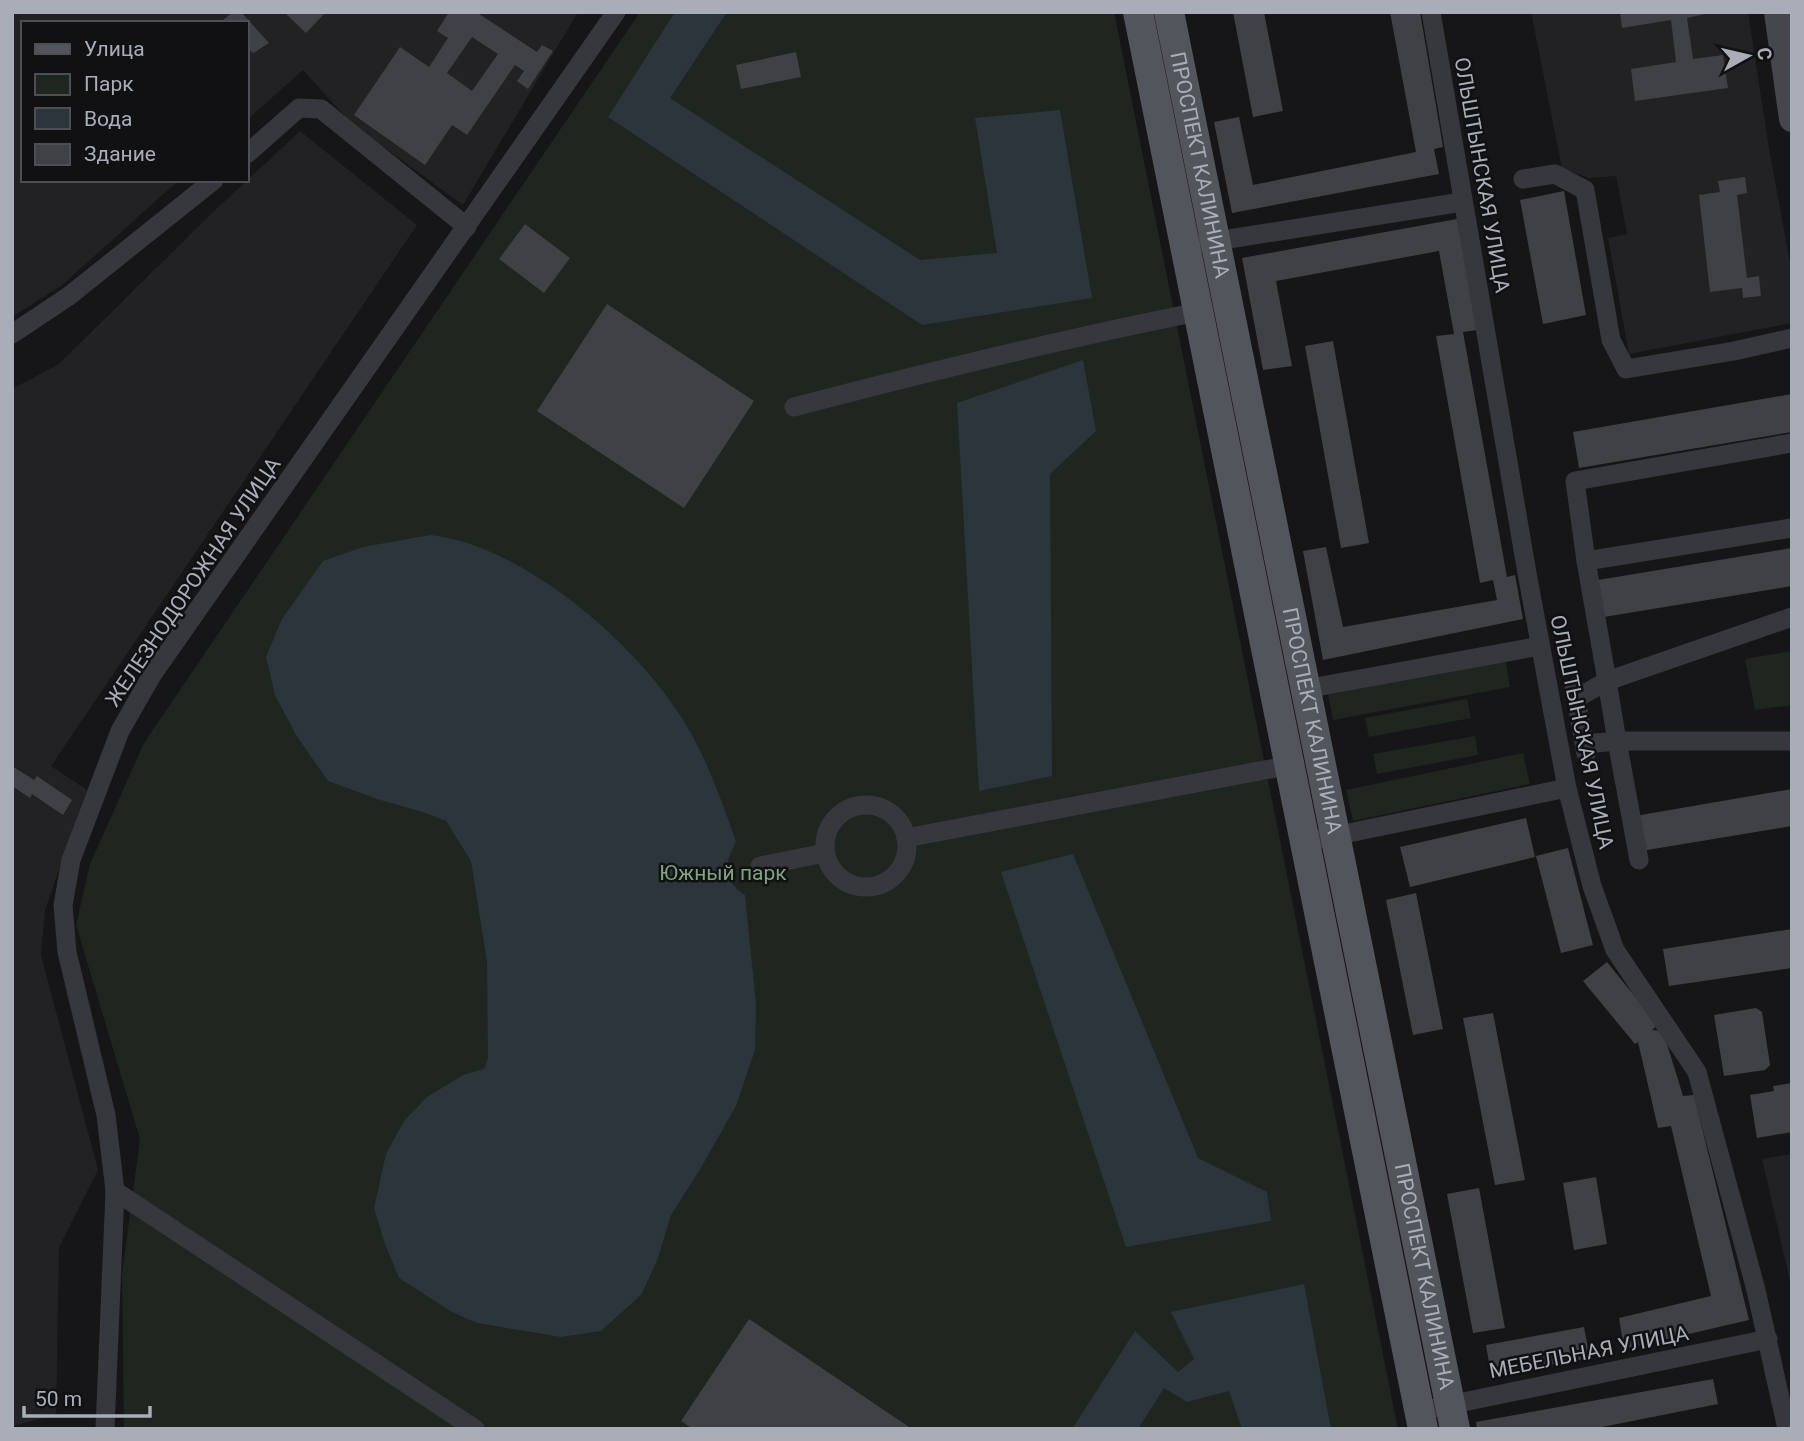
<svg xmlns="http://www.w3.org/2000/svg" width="1804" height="1441" viewBox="0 0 1804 1441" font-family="Roboto,sans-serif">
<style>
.built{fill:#222225}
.green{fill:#1e261f}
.water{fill:#2c353c}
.building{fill:#404145;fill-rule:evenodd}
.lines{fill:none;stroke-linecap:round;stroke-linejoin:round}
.street{stroke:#37383d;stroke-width:19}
.secondary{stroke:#45474d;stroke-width:26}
.primary{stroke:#53555c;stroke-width:30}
.labels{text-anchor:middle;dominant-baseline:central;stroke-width:5;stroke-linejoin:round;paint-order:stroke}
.street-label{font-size:21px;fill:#a8adb8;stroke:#111113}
.park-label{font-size:21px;fill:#7fa381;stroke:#111113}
</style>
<rect width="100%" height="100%" fill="#161618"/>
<g class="built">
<path d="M12,12H578L463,205L352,124L303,70L247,120V23H23V180H179L61,286L12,317Z"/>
<path d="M1531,12H1748L1769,149L1792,273V323L1629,354L1608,238L1627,234L1616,176L1589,178L1562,168Z"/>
<path d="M300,131L417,225L51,766L87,790L45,910L41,955L98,1170L59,1247L56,1415L12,1426V389L59,364L211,214Z"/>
<path d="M1792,1154V1290L1762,1159Z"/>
</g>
<g class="green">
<path d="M640,12H1114L1398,1429H124L122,1274L140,1139L76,925L90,864L144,743Z"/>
<path d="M1792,651V705L1755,710L1745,659Z"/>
<path d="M1505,657L1510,687L1333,720L1327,690Z"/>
<path d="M1467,699L1471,718L1369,737L1365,718Z"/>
<path d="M1475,736L1478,755L1377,774L1373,754Z"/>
<path d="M1523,753L1530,784L1353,821L1346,790Z"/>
</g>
<g class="water">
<path d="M675,12H727L670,98L920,260L997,253L975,118L1060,110L1092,298L922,325L608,117Z"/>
<path d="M1083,360L1096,431L1050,474L1052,776L979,791L957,403Z"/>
<path d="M430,535C526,545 646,651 691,733C710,768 723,804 736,842C724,864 722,880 745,895L756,1004L755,1050L736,1106L699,1171L671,1215L657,1261L641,1295L601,1331L561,1337L477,1323L452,1312L399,1278L385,1244L374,1208L386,1154L404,1121L427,1097L463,1075L484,1069L488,1058L487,962L471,861L446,821L426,813L377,799L328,781L296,735L275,695L266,657L282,619L323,561L363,547Z"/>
<path d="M1073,854L1198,1158L1267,1192L1271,1221L1126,1247L1001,872Z"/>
<path d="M1304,1284L1331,1429H1242L1229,1391L1187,1402L1164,1388L1138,1429H1072L1135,1331L1178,1372L1194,1359L1171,1312Z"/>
</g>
<g class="building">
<path d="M233,12H241L269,43L253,53L247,48V23H219Z"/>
<path d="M284,12H326L306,33Z"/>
<path d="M449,12H476L537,52L542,45L553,51L528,89L517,81L524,71L515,65L467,135L452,125L425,165L354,115L400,47L429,67L448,38L437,31ZM472,37L498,54L472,91L447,73Z"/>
<path d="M1233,12H1264L1283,111L1253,117Z"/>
<path d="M1390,12H1420L1443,147L1434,149L1439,174L1232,213L1214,122L1239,117L1253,185L1416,152Z"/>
<path d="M1620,12H1714L1687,18L1693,59L1723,55L1728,88L1635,101L1631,69L1676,62L1671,20L1622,28Z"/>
<path d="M796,52L801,77L741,89L736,65Z"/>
<path d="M1745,177L1747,193L1737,195L1747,278L1759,276L1761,296L1743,298L1742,288L1710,292L1699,195L1720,192L1718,181Z"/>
<path d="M1564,191L1586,315L1543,324L1520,200Z"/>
<path d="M1457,219L1477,330L1463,332L1507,577L1515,575L1523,619L1323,660L1303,551L1326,547L1343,627L1497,600L1493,580L1480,583L1436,336L1454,334L1439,251L1276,281L1292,366L1263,370L1242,258Z"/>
<path d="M525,224L570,258L544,293L499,259Z"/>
<path d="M607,304L754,401L684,508L537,411Z"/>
<path d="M1333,341L1369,543L1341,548L1305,346Z"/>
<path d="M1792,394V432L1579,468L1573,432Z"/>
<path d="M1792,548V586L1604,617L1598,580Z"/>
<path d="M12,766L34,780L37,776L72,800L63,815L32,794L30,798L12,786Z"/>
<path d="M1792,789V826L1641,851L1635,816Z"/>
<path d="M1526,818L1535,857L1410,887L1400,847Z"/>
<path d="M1568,848L1593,945L1561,953L1536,856Z"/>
<path d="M1416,893L1443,1029L1413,1035L1386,900Z"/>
<path d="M1792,929V968L1669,986L1663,949Z"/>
<path d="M1607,962L1658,1025L1652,1030L1663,1031L1683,1096L1694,1095L1749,1320L1624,1349L1619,1318L1711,1296L1671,1126L1658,1128L1638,1042L1635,1044L1583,981Z"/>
<path d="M1756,1008L1762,1012L1770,1065L1765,1070L1724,1076L1714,1015Z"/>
<path d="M1493,1013L1525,1180L1495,1185L1463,1018Z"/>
<path d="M1792,1083V1132L1757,1138L1750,1095L1774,1091L1773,1086Z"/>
<path d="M1596,1177L1607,1244L1574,1250L1563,1183Z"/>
<path d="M1479,1188L1505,1328L1473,1333L1447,1194Z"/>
<path d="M749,1319L912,1429H693L681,1421Z"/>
<path d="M1584,1327L1590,1358L1491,1375L1486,1345Z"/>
<path d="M1713,1379L1718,1404L1592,1429H1477L1476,1422Z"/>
</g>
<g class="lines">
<g class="street">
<path d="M1431,12L1527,573L1567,788L1592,886L1615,950L1697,1072L1756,1290L1787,1429"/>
<path d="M247,154L299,108L321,109L467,227"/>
<path d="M1523,179L1555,174L1585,190L1611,340L1626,369L1734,351L1792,338"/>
<path d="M1204,243L1462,202"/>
<path d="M12,334L69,296L214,180"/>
<path d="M794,407C928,372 1062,339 1198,312"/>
<path d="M1792,443L1575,481L1586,561L1792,528"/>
<path d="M1586,561L1607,681L1792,617"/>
<path d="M1574,687L1586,754"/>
<path d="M1305,689L1540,646"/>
<path d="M1577,698L1607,681L1617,741L1585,744"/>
<circle cx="866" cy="846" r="41"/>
<path d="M906,838L1291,765"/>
<path d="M1305,842L1567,788"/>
<path d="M1639,860L1617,741H1792"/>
<path d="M760,866L825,853"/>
<path d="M115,1191L475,1429"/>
<path d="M1420,1411L1768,1339"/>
<path d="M105,1429L115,1191L106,1115L67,952L63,905L71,860L120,731L152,675L616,12"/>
</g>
<path class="secondary" d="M1777,12L1792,119"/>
<g class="primary">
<path d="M1138,12L1423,1429"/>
<path id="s1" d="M1169,12L1455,1429"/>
</g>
</g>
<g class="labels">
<g class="street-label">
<text stroke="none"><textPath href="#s1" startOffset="156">ПРОСПЕКТ КАЛИНИНА</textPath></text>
<text transform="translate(1482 175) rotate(80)">ОЛЬШТЫНСКАЯ УЛИЦА</text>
<text transform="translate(193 582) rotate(-56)">ЖЕЛЕЗНОДОРОЖНАЯ УЛИЦА</text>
<text stroke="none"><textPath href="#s1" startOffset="723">ПРОСПЕКТ КАЛИНИНА</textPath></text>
<text transform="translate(1582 732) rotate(78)">ОЛЬШТЫНСКАЯ УЛИЦА</text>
<text stroke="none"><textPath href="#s1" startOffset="1290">ПРОСПЕКТ КАЛИНИНА</textPath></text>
<text transform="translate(1589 1352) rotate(-11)">МЕБЕЛЬНАЯ УЛИЦА</text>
</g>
<g class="park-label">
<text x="723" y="873">Южный парк</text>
</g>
</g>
<rect width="1804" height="1441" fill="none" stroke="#a8adb8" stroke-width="28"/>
<rect x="21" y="21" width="228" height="161" fill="#111113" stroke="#4d4f55" stroke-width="2"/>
<rect x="35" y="44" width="35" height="10" fill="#53555c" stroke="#4d4f55" stroke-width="2"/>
<text x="84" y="56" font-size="21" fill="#a8adb8">Улица</text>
<rect x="35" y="74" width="35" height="21" fill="#1e261f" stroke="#4d4f55" stroke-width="2"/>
<text x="84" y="91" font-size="21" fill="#a8adb8">Парк</text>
<rect x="35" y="108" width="35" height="21" fill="#2c353c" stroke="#4d4f55" stroke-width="2"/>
<text x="84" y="126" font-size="21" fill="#a8adb8">Вода</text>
<rect x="35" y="144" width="35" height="21" fill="#404145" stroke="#4d4f55" stroke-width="2"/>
<text x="84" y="161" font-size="21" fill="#a8adb8">Здание</text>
<g transform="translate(1748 56) rotate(82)" stroke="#111113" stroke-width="5" paint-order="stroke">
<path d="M0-5L12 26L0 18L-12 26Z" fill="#a8adb8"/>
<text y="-10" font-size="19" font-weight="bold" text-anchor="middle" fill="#a8adb8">С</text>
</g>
<path d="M24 1406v10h126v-10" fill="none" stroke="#a8adb8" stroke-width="3.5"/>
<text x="35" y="1406" font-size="21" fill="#a8adb8" stroke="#111113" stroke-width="5" paint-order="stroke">50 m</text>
</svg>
